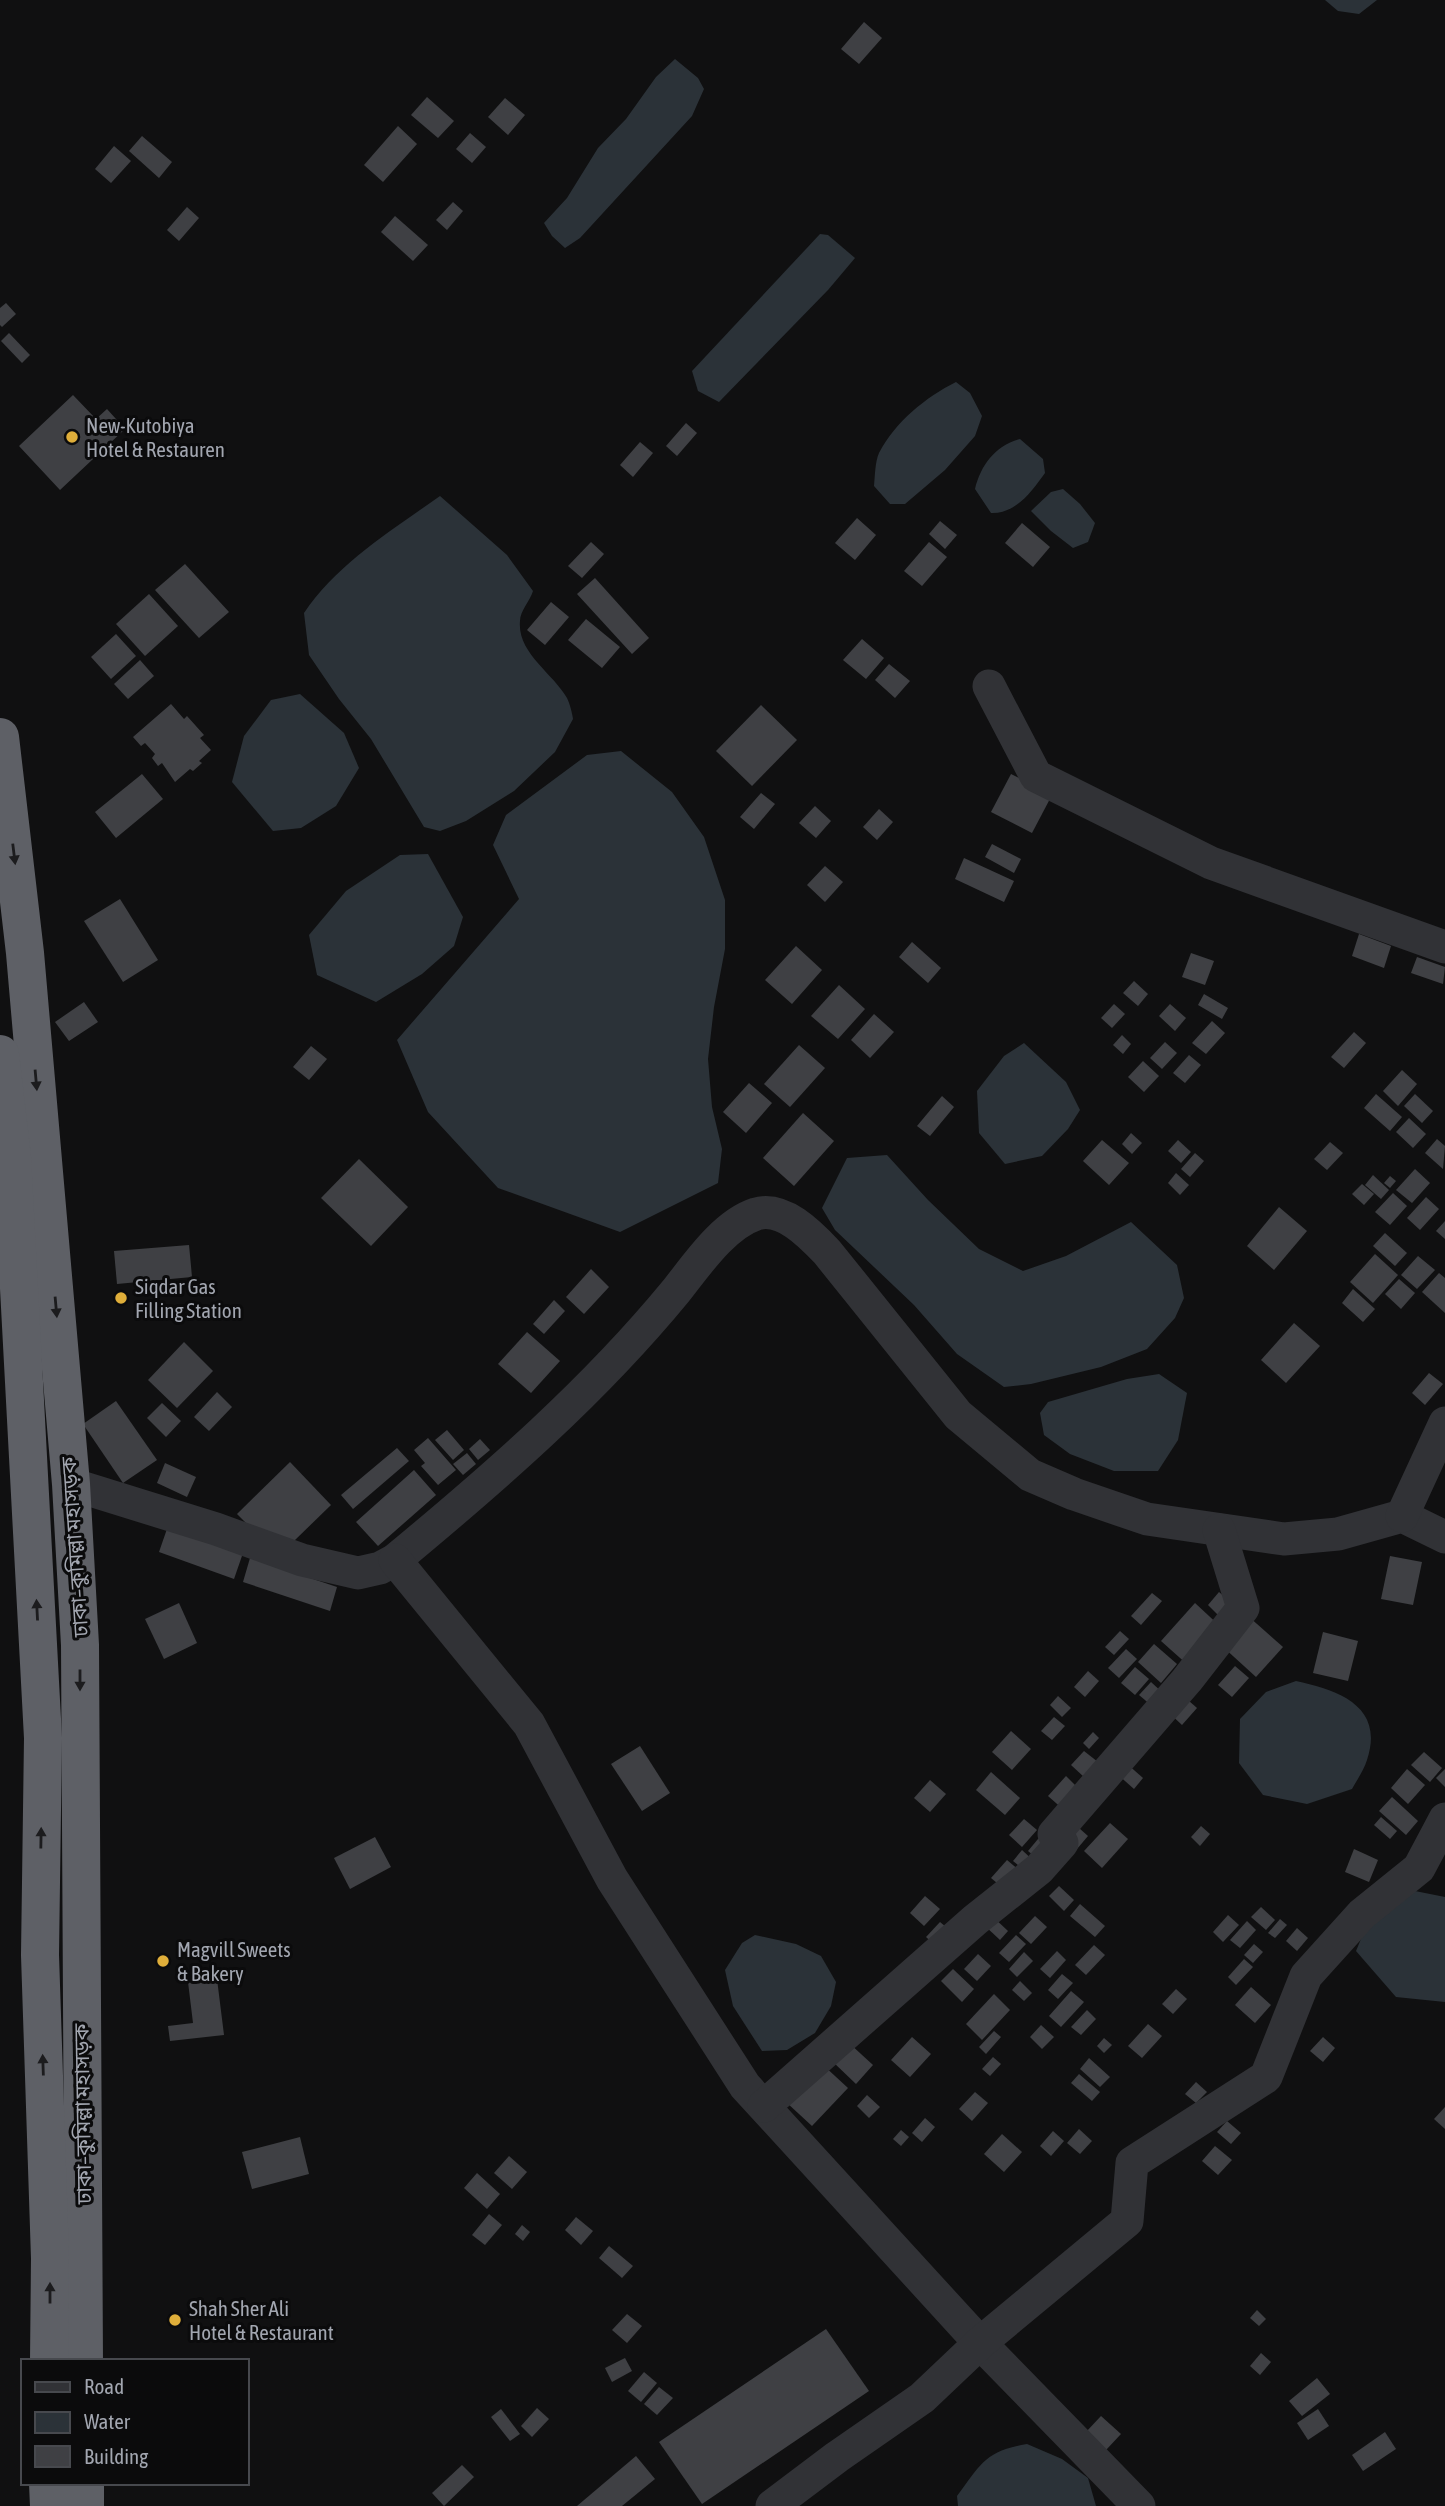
<svg xmlns="http://www.w3.org/2000/svg" width="1445" height="2506" viewBox="0 0 1445 2506" font-family="'Asap Condensed','Noto Sans Bengali',sans-serif">
<style>
.water{fill:#2b3238}
.building{fill:#3f4044}
.lines{fill:none;stroke-linecap:round;stroke-linejoin:round}
.minor{stroke:#313236;stroke-width:33}
.highway{stroke:#5e6066;stroke-width:38}
.oneway{fill:#1c1c1e}
.poi-dot{fill:#dfae3a;stroke:#0b0b0c;stroke-width:2.5}
.labels{text-anchor:middle;dominant-baseline:central;stroke-width:6;stroke-linejoin:round;paint-order:stroke}
.poi-label{font-size:21px;fill:#a2a6b0;stroke:#0b0b0c;text-anchor:start}
.street-label{font-size:21px;fill:#a2a6b0;stroke:#0b0b0c}
</style>
<rect width="100%" height="100%" fill="#101011"/>
<g class="water">
<path d="M1325,0H1377L1359,14L1338,11Z"/>
<path d="M675,59L698,78L704,89L692,116L580,238L565,248L552,236L544,223L567,198L598,148L626,119L656,77Z"/>
<path d="M820,234L828,235L855,258L828,290L719,402L698,391L692,371Z"/>
<path d="M956,382L970,393L982,416L975,436L945,470L905,504H890L874,486C875,476 875,462 879,453C895,422 926,397 956,382Z"/>
<path d="M1020,439L1043,459L1045,473C1032,491 1016,514 991,513L975,489C981,465 995,446 1020,439Z"/>
<path d="M1063,489L1080,504L1095,523L1088,542L1073,548L1051,531L1031,511L1051,492Z"/>
<path d="M440,496L507,555L533,591C530,601 520,611 520,621C517,653 553,673 567,698C570,704 572,713 573,719L555,752L514,791L466,821L440,831L424,827L371,739L339,699L309,655L304,613C337,564 392,530 440,496Z"/>
<path d="M300,694L344,733L359,768L336,806L301,828L273,831L232,782L244,736L271,700Z"/>
<path d="M621,751L672,792L704,837L725,900V949L714,1007L708,1059L712,1107L722,1149L718,1183L620,1232L498,1188L428,1112L397,1040L519,899L493,845L506,815L587,755Z"/>
<path d="M428,854L463,917L454,946L422,974L376,1002L317,975L309,935L346,891L400,855Z"/>
<path d="M1024,1043L1066,1082L1080,1110L1068,1129L1042,1156L1005,1164L979,1133L977,1091L1004,1056Z"/>
<path d="M887,1155L928,1200L979,1249L1023,1271L1066,1256L1131,1222L1177,1265L1184,1298L1175,1318L1147,1349L1101,1367L1031,1384L1004,1387L957,1354L914,1305L835,1230L822,1208L847,1158Z"/>
<path d="M1159,1374L1187,1393L1178,1440L1158,1471H1114L1070,1454L1044,1435L1040,1413L1048,1402L1127,1379Z"/>
<path d="M1296,1681C1338,1690 1385,1706 1367,1760C1364,1770 1357,1780 1352,1789L1307,1804L1263,1795L1239,1763L1240,1719L1266,1692Z"/>
<path d="M1400,1888L1445,1897V2002L1396,1997L1356,1951L1373,1910Z"/>
<path d="M755,1935L796,1944L821,1956L836,1982L831,2006L815,2033L787,2050L762,2051L733,2006L725,1970L742,1943Z"/>
<path d="M1027,2444L1062,2459L1088,2478L1096,2506H958L957,2496C981,2464 985,2451 1027,2444Z"/>
</g>
<g class="building">
<path d="M864,22L882,38L859,64L841,49Z"/>
<path d="M427,97L454,121L438,138L411,115Z"/>
<path d="M505,98L525,115L508,135L488,117Z"/>
<path d="M398,126L417,144L383,182L364,165Z"/>
<path d="M470,133L486,147L472,163L456,149Z"/>
<path d="M142,136L172,162L159,178L129,151Z"/>
<path d="M114,146L131,161L111,183L95,169Z"/>
<path d="M453,202L463,211L447,230L436,220Z"/>
<path d="M187,207L199,218L179,241L167,230Z"/>
<path d="M395,216L428,245L413,261L381,232Z"/>
<path d="M6,303L16,314L2,327L0,325V308Z"/>
<path d="M9,333L30,355L22,363L1,341Z"/>
<path d="M73,395L96,419L107,409L125,429L60,490L19,446Z"/>
<path d="M686,423L697,433L677,456L666,446Z"/>
<path d="M640,442L653,453L633,477L620,465Z"/>
<path d="M857,518L876,535L855,560L835,543Z"/>
<path d="M940,521L957,535L945,549L929,534Z"/>
<path d="M1022,523L1050,547L1033,567L1005,543Z"/>
<path d="M591,542L604,554L582,578L568,566Z"/>
<path d="M929,542L947,557L922,586L904,571Z"/>
<path d="M185,564L229,612L199,638L155,590Z"/>
<path d="M595,578L649,638L632,654L577,594Z"/>
<path d="M149,594L178,626L145,656L116,624Z"/>
<path d="M551,602L569,617L545,645L527,630Z"/>
<path d="M586,619L620,647L602,668L568,640Z"/>
<path d="M116,634L136,656L111,679L91,657Z"/>
<path d="M862,639L884,658L866,679L843,660Z"/>
<path d="M140,660L154,676L128,699L114,684Z"/>
<path d="M889,664L910,681L895,698L875,680Z"/>
<path d="M171,704L184,719L187,716L204,735L200,738L211,750L199,761L202,763L193,771L190,769L175,782L162,763L158,766L152,758L155,754L145,743L141,746L133,737Z"/>
<path d="M761,705L797,740L752,786L716,751Z"/>
<path d="M142,774L163,799L116,838L95,812Z"/>
<path d="M1011,774L1052,795L1032,833L991,812Z"/>
<path d="M761,793L775,804L754,829L740,817Z"/>
<path d="M815,806L831,821L816,838L799,823Z"/>
<path d="M879,809L893,822L877,840L863,827Z"/>
<path d="M992,844L1021,859L1014,873L985,857Z"/>
<path d="M964,858L1014,881L1004,902L955,879Z"/>
<path d="M825,866L843,882L825,902L807,885Z"/>
<path d="M120,899L158,960L123,982L84,921Z"/>
<path d="M1359,934L1391,946L1384,968L1352,956Z"/>
<path d="M912,942L941,968L928,983L899,957Z"/>
<path d="M796,946L822,970L792,1004L765,980Z"/>
<path d="M1191,953L1214,961L1205,985L1182,977Z"/>
<path d="M1417,957L1445,967L1443,984L1411,973Z"/>
<path d="M1134,981L1148,994L1138,1006L1123,993Z"/>
<path d="M839,985L865,1009L838,1039L811,1016Z"/>
<path d="M1204,994L1228,1008L1222,1019L1198,1005Z"/>
<path d="M84,1002L98,1022L69,1041L55,1022Z"/>
<path d="M1114,1004L1125,1014L1112,1028L1101,1018Z"/>
<path d="M1170,1004L1186,1018L1175,1031L1159,1016Z"/>
<path d="M874,1014L894,1032L870,1058L851,1040Z"/>
<path d="M1212,1021L1225,1033L1206,1054L1192,1043Z"/>
<path d="M1354,1032L1366,1043L1344,1068L1331,1057Z"/>
<path d="M1122,1035L1131,1044L1123,1054L1113,1045Z"/>
<path d="M1165,1042L1177,1053L1162,1069L1150,1058Z"/>
<path d="M799,1045L825,1068L790,1107L764,1084Z"/>
<path d="M311,1046L327,1059L309,1080L293,1067Z"/>
<path d="M1189,1055L1201,1065L1185,1083L1173,1073Z"/>
<path d="M1143,1061L1159,1076L1144,1092L1128,1077Z"/>
<path d="M1402,1070L1417,1084L1398,1106L1383,1091Z"/>
<path d="M749,1083L772,1103L746,1133L723,1112Z"/>
<path d="M1376,1094L1402,1117L1390,1131L1364,1108Z"/>
<path d="M1415,1094L1433,1111L1422,1123L1404,1106Z"/>
<path d="M942,1096L954,1107L930,1136L917,1126Z"/>
<path d="M803,1113L834,1141L794,1186L763,1158Z"/>
<path d="M1409,1118L1426,1134L1413,1148L1396,1132Z"/>
<path d="M1131,1133L1142,1143L1132,1154L1122,1144Z"/>
<path d="M1437,1139L1445,1146L1443,1169L1425,1153Z"/>
<path d="M1102,1140L1129,1163L1109,1185L1083,1161Z"/>
<path d="M1178,1140L1191,1152L1181,1163L1168,1151Z"/>
<path d="M1330,1142L1343,1153L1327,1170L1314,1159Z"/>
<path d="M1195,1153L1204,1161L1190,1177L1181,1169Z"/>
<path d="M359,1159L408,1207L371,1246L321,1198Z"/>
<path d="M1415,1169L1430,1183L1412,1203L1396,1190Z"/>
<path d="M1176,1173L1189,1185L1180,1195L1168,1183Z"/>
<path d="M1373,1175L1389,1190L1381,1199L1365,1185Z"/>
<path d="M1390,1176L1396,1181L1390,1188L1384,1183Z"/>
<path d="M1362,1184L1374,1194L1364,1205L1352,1194Z"/>
<path d="M1393,1193L1407,1206L1390,1225L1375,1212Z"/>
<path d="M1426,1197L1439,1209L1420,1230L1407,1218Z"/>
<path d="M1279,1207L1307,1231L1274,1270L1247,1246Z"/>
<path d="M1445,1221V1239L1436,1231Z"/>
<path d="M1385,1233L1407,1253L1395,1266L1373,1246Z"/>
<path d="M189,1245L192,1277L117,1284L114,1251Z"/>
<path d="M1375,1254L1398,1275L1373,1303L1350,1282Z"/>
<path d="M1418,1256L1435,1270L1417,1289L1401,1275Z"/>
<path d="M591,1269L609,1287L584,1314L566,1297Z"/>
<path d="M1439,1273L1445,1278V1313L1422,1292Z"/>
<path d="M1399,1279L1415,1293L1401,1309L1385,1294Z"/>
<path d="M1353,1289L1375,1309L1363,1322L1342,1303Z"/>
<path d="M554,1300L565,1311L544,1334L533,1324Z"/>
<path d="M1294,1323L1320,1346L1286,1383L1261,1360Z"/>
<path d="M527,1332L560,1361L531,1393L498,1364Z"/>
<path d="M184,1342L213,1371L177,1408L148,1380Z"/>
<path d="M1429,1373L1443,1384L1425,1405L1412,1393Z"/>
<path d="M217,1392L232,1407L209,1431L194,1417Z"/>
<path d="M116,1401L157,1460L123,1483L83,1424Z"/>
<path d="M162,1403L181,1421L166,1437L147,1418Z"/>
<path d="M447,1430L464,1450L453,1460L435,1440Z"/>
<path d="M428,1438L456,1470L438,1485L421,1466L425,1463L414,1450Z"/>
<path d="M480,1439L490,1450L478,1460L469,1449Z"/>
<path d="M397,1448L409,1461L353,1509L341,1495Z"/>
<path d="M467,1453L476,1464L463,1475L453,1464Z"/>
<path d="M290,1462L331,1505L294,1541L251,1528L237,1514Z"/>
<path d="M165,1463L196,1477L187,1497L157,1483Z"/>
<path d="M414,1470L436,1495L378,1546L356,1522Z"/>
<path d="M168,1526L243,1553L234,1579L159,1552Z"/>
<path d="M1390,1556L1422,1562L1413,1605L1381,1599Z"/>
<path d="M250,1558L337,1587L330,1611L243,1582Z"/>
<path d="M1219,1592L1234,1605L1222,1619L1208,1605Z"/>
<path d="M1152,1593L1162,1601L1141,1625L1131,1616Z"/>
<path d="M179,1603L197,1643L164,1659L145,1619Z"/>
<path d="M1195,1603L1223,1629L1189,1666L1161,1641Z"/>
<path d="M1248,1616L1283,1647L1256,1677L1222,1646Z"/>
<path d="M1120,1631L1129,1639L1114,1655L1105,1647Z"/>
<path d="M1323,1632L1358,1641L1348,1681L1313,1673Z"/>
<path d="M1154,1644L1177,1664L1161,1683L1138,1662Z"/>
<path d="M1126,1649L1137,1659L1119,1678L1108,1668Z"/>
<path d="M1235,1666L1249,1678L1232,1697L1218,1685Z"/>
<path d="M1135,1667L1149,1679L1135,1695L1121,1683Z"/>
<path d="M1088,1671L1099,1681L1085,1697L1074,1687Z"/>
<path d="M1151,1682L1164,1694L1152,1706L1139,1695Z"/>
<path d="M1180,1693L1197,1708L1182,1725L1166,1710Z"/>
<path d="M1058,1696L1071,1708L1062,1717L1050,1705Z"/>
<path d="M1054,1717L1065,1726L1052,1740L1041,1731Z"/>
<path d="M1011,1731L1031,1749L1012,1770L992,1752Z"/>
<path d="M1093,1732L1099,1738L1089,1749L1083,1743Z"/>
<path d="M640,1746L670,1793L642,1811L611,1764Z"/>
<path d="M1084,1751L1098,1762L1084,1777L1071,1765Z"/>
<path d="M1424,1752L1442,1768L1430,1782L1411,1765Z"/>
<path d="M1126,1763L1143,1778L1134,1789L1116,1773Z"/>
<path d="M1407,1769L1425,1785L1408,1804L1391,1788Z"/>
<path d="M1445,1769V1787L1436,1778Z"/>
<path d="M991,1772L1020,1798L1005,1815L976,1790Z"/>
<path d="M1066,1776L1082,1792L1065,1811L1048,1796Z"/>
<path d="M930,1780L946,1794L930,1812L914,1798Z"/>
<path d="M1392,1797L1418,1821L1406,1835L1379,1811Z"/>
<path d="M1381,1817L1397,1831L1390,1839L1374,1825Z"/>
<path d="M1024,1819L1037,1830L1022,1847L1009,1835Z"/>
<path d="M1070,1820L1088,1836L1077,1849L1059,1833Z"/>
<path d="M1110,1823L1128,1839L1102,1868L1084,1851Z"/>
<path d="M1201,1826L1210,1834L1200,1846L1191,1837Z"/>
<path d="M1043,1833L1040,1861L1028,1851Z"/>
<path d="M375,1837L391,1867L350,1889L334,1858Z"/>
<path d="M1354,1849L1378,1860L1369,1882L1345,1872Z"/>
<path d="M1022,1850L1036,1863L1028,1873L1013,1861Z"/>
<path d="M1007,1860L1019,1870L1003,1888L991,1878Z"/>
<path d="M1059,1886L1074,1900L1064,1911L1049,1896Z"/>
<path d="M925,1896L940,1909L924,1926L910,1913Z"/>
<path d="M1080,1904L1105,1926L1095,1937L1070,1916Z"/>
<path d="M1261,1907L1275,1920L1266,1930L1251,1917Z"/>
<path d="M1228,1915L1239,1925L1223,1942L1213,1932Z"/>
<path d="M992,1916L1008,1931L1000,1940L984,1925Z"/>
<path d="M1035,1916L1047,1927L1031,1944L1019,1933Z"/>
<path d="M1280,1919L1287,1925L1275,1938L1268,1933Z"/>
<path d="M1247,1921L1256,1930L1240,1948L1230,1940Z"/>
<path d="M940,1922L952,1932L938,1948L926,1937Z"/>
<path d="M1297,1928L1308,1938L1297,1951L1286,1941Z"/>
<path d="M1016,1935L1026,1944L1009,1962L999,1953Z"/>
<path d="M1254,1944L1263,1952L1253,1963L1244,1955Z"/>
<path d="M1094,1945L1105,1955L1086,1975L1075,1965Z"/>
<path d="M1057,1951L1066,1960L1050,1978L1040,1969Z"/>
<path d="M1024,1952L1033,1961L1017,1977L1009,1969Z"/>
<path d="M978,1954L991,1966L977,1981L964,1969Z"/>
<path d="M1244,1959L1253,1967L1236,1985L1228,1977Z"/>
<path d="M953,1969L974,1989L962,2002L941,1981Z"/>
<path d="M1062,1974L1073,1983L1058,1999L1048,1990Z"/>
<path d="M217,1979L224,2035L170,2041L168,2026L193,2023L188,1982Z"/>
<path d="M1020,1981L1032,1993L1024,2001L1012,1990Z"/>
<path d="M1251,1987L1271,2005L1255,2023L1235,2005Z"/>
<path d="M1176,1989L1187,1999L1173,2014L1162,2004Z"/>
<path d="M1071,1991L1084,2002L1061,2027L1049,2016Z"/>
<path d="M994,1994L1010,2010L982,2040L966,2024Z"/>
<path d="M1087,2010L1096,2019L1081,2035L1071,2027Z"/>
<path d="M1148,2024L1162,2036L1142,2058L1128,2046Z"/>
<path d="M1041,2025L1054,2037L1042,2049L1030,2037Z"/>
<path d="M994,2031L1001,2037L986,2054L979,2047Z"/>
<path d="M912,2037L931,2054L910,2077L891,2060Z"/>
<path d="M1323,2037L1335,2048L1323,2062L1310,2051Z"/>
<path d="M1104,2038L1112,2045L1104,2053L1097,2046Z"/>
<path d="M849,2043L873,2065L856,2084L832,2061Z"/>
<path d="M993,2057L1001,2064L990,2076L982,2069Z"/>
<path d="M1089,2058L1110,2077L1100,2087L1080,2069Z"/>
<path d="M822,2064L848,2088L812,2126L786,2102Z"/>
<path d="M1079,2074L1100,2092L1092,2101L1071,2083Z"/>
<path d="M1196,2082L1207,2092L1196,2103L1185,2094Z"/>
<path d="M975,2092L988,2103L972,2121L959,2109Z"/>
<path d="M867,2095L880,2107L869,2118L857,2106Z"/>
<path d="M1445,2107V2129L1434,2119Z"/>
<path d="M925,2118L935,2127L922,2142L912,2133Z"/>
<path d="M1227,2121L1241,2133L1231,2144L1217,2132Z"/>
<path d="M1079,2129L1092,2141L1080,2154L1067,2143Z"/>
<path d="M901,2130L909,2137L901,2146L893,2139Z"/>
<path d="M1053,2131L1064,2141L1051,2156L1040,2146Z"/>
<path d="M1002,2134L1022,2152L1004,2172L984,2154Z"/>
<path d="M300,2137L309,2174L252,2189L242,2152Z"/>
<path d="M1215,2146L1232,2160L1218,2175L1202,2161Z"/>
<path d="M509,2156L527,2172L512,2189L494,2173Z"/>
<path d="M477,2173L500,2194L487,2209L464,2188Z"/>
<path d="M489,2214L502,2225L485,2245L472,2235Z"/>
<path d="M576,2217L593,2231L581,2245L565,2230Z"/>
<path d="M522,2225L530,2232L523,2241L515,2234Z"/>
<path d="M609,2246L633,2266L622,2278L599,2258Z"/>
<path d="M1257,2310L1266,2319L1259,2326L1250,2318Z"/>
<path d="M627,2314L642,2326L627,2343L612,2330Z"/>
<path d="M826,2329L869,2391L702,2504L659,2442Z"/>
<path d="M1261,2353L1271,2362L1260,2375L1250,2366Z"/>
<path d="M625,2358L632,2371L612,2382L605,2368Z"/>
<path d="M644,2372L657,2383L641,2402L628,2391Z"/>
<path d="M1317,2378L1330,2394L1302,2416L1289,2401Z"/>
<path d="M659,2387L673,2398L657,2415L644,2404Z"/>
<path d="M537,2408L549,2419L532,2437L521,2426Z"/>
<path d="M501,2409L520,2434L510,2441L491,2417Z"/>
<path d="M1318,2409L1329,2426L1308,2440L1297,2423Z"/>
<path d="M1101,2416L1121,2434L1106,2450L1086,2432Z"/>
<path d="M1385,2432L1396,2449L1363,2471L1352,2455Z"/>
<path d="M636,2456L655,2479L622,2506H577Z"/>
<path d="M462,2465L474,2477L444,2506L432,2493Z"/>
</g>
<g class="lines">
<g class="minor">
<path d="M989,686L1036,776L1211,863L1445,947"/>
<path d="M71,1484L216,1529L302,1560L358,1573L380,1568L395,1560C495,1477 593,1392 676,1291C696,1266 723,1225 756,1214C783,1206 810,1234 827,1252L958,1415L1030,1475L1074,1494L1147,1519L1284,1539L1338,1534L1402,1516L1445,1537"/>
<path d="M1402,1516L1445,1423"/>
<path d="M395,1560L529,1724L612,1879L745,2086L980,2343L1139,2506"/>
<path d="M764,2106L975,1920L1039,1869L1062,1843L1054,1834L1187,1680L1243,1608L1219,1530"/>
<path d="M772,2506L837,2457L922,2398L980,2343L1127,2221L1132,2163L1266,2077L1306,1976L1362,1914L1419,1868L1445,1819"/>
</g>
<g class="highway">
<path d="M0,737L25,953L71,1484L80,1645L84,2361"/>
<path d="M0,1054L12,1157L43,1738L40,1955L50,2258L49,2361"/>
<path d="M48,2483L49,2506"/>
<path d="M85,2483V2506"/>
</g>
</g>
<defs><path id="oneway-solid" d="M-6-.8H1V-3.2L6.5 0L1 3.2V.8H-6Z" transform="scale(1.75)"/></defs>
<g class="oneway">
<use href="#oneway-solid" transform="translate(14 854) rotate(83)"/>
<use href="#oneway-solid" transform="translate(36 1080) rotate(85)"/>
<use href="#oneway-solid" transform="translate(56 1307) rotate(85)"/>
<use href="#oneway-solid" transform="translate(37 1610) rotate(-93)"/>
<use href="#oneway-solid" transform="translate(80 1680) rotate(90)"/>
<use href="#oneway-solid" transform="translate(41 1838) rotate(-89)"/>
<use href="#oneway-solid" transform="translate(43 2065) rotate(-92)"/>
<use href="#oneway-solid" transform="translate(50 2293) rotate(-90)"/>
</g>
<g class="poi-dot">
<circle cx="72" cy="437" r="7"/>
<circle cx="121" cy="1298" r="7"/>
<circle cx="163" cy="1961" r="7"/>
<circle cx="175" cy="2320" r="7"/>
</g>
<g class="labels">
<g class="poi-label">
<text x="86" y="425">New-Kutobiya<tspan x="86" dy="24">Hotel &amp; Restauren</tspan></text>
<text x="135" y="1286">Siqdar Gas<tspan x="135" dy="24">Filling Station</tspan></text>
<text x="177" y="1949">Magvill Sweets<tspan x="177" dy="24">&amp; Bakery</tspan></text>
<text x="189" y="2308">Shah Sher Ali<tspan x="189" dy="24">Hotel &amp; Restaurant</tspan></text>
</g>
<g class="street-label">
<text transform="translate(74 1547) rotate(-94)">ঢাকা–কুমিল্লা মহাসড়ক</text>
<text transform="translate(82 2114) rotate(-91)">ঢাকা–কুমিল্লা মহাসড়ক</text>
</g>
</g>
<rect x="21" y="2359" width="228" height="126" fill="#0b0b0c" stroke="#47494e" stroke-width="2"/>
<rect x="35" y="2382" width="35" height="10" fill="#313236" stroke="#47494e" stroke-width="2"/>
<text x="84" y="2394" font-size="21" fill="#a2a6b0">Road</text>
<rect x="35" y="2412" width="35" height="21" fill="#2b3238" stroke="#47494e" stroke-width="2"/>
<text x="84" y="2429" font-size="21" fill="#a2a6b0">Water</text>
<rect x="35" y="2446" width="35" height="21" fill="#3f4044" stroke="#47494e" stroke-width="2"/>
<text x="84" y="2464" font-size="21" fill="#a2a6b0">Building</text>
</svg>
